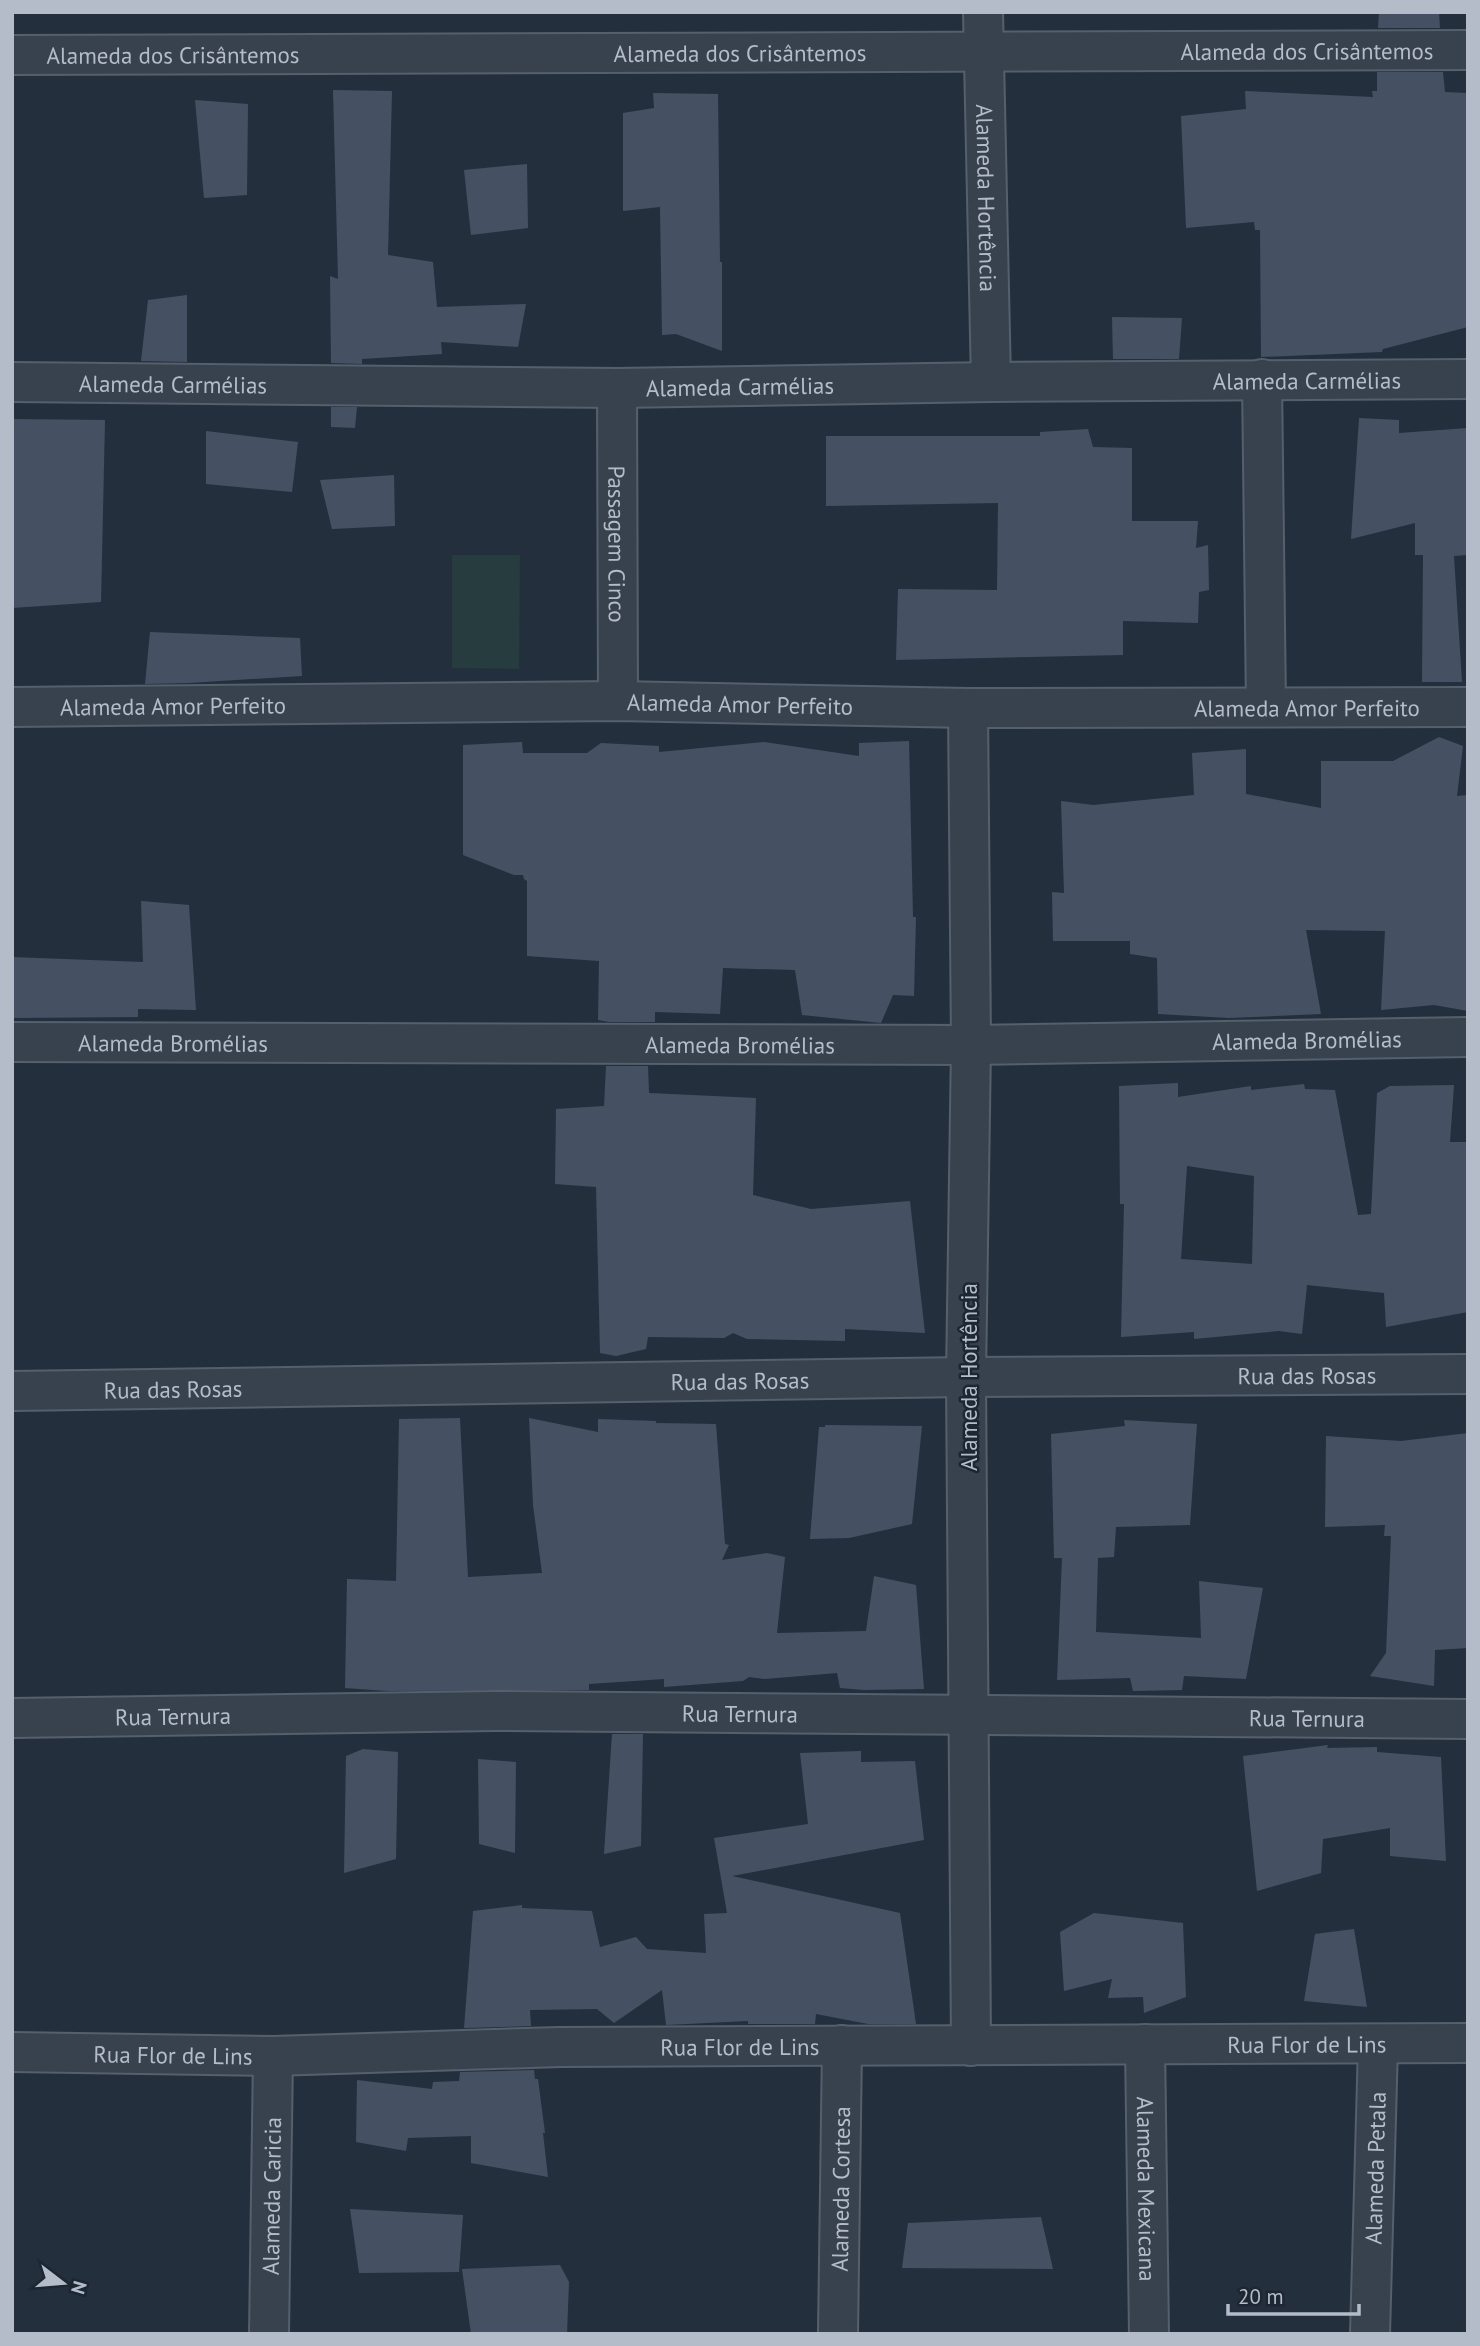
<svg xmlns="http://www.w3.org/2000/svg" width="1480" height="2346" viewBox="0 0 1480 2346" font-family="'PT Sans',sans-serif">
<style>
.green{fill:#263c3f}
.building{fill:#455162;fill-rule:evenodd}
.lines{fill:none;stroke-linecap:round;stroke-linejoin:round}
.minor-casing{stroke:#565f6c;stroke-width:42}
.minor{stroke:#38414e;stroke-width:38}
.labels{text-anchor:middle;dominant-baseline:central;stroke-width:5;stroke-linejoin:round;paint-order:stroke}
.street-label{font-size:23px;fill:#b4bcc9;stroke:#1d2633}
</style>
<rect width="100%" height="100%" fill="#242f3e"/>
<path class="green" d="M452,555H520L519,669L452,668Z"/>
<g class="building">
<path d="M1379,12H1439L1440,28H1378Z"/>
<path d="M1377,72H1443L1445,92L1468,93V327L1383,349L1382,352L1261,357L1260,230H1255L1254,222L1186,228L1181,116L1246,109L1245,91L1373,97L1372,91H1377Z"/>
<path d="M333,90L392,91L388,255L433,262L437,307L526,304L518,347L441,342L442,354L362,359V364L331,363L330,276L338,279Z"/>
<path d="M653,93L718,94L720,262H722V351L676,334L662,335L660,207L623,211V113L654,108Z"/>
<path d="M195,100L248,104L247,195L204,198Z"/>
<path d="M527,164L528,228L471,235L464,170Z"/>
<path d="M187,295V362L141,361L148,300Z"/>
<path d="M1112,317L1182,318L1179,359H1113Z"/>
<path d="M331,407H357L355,428L331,427Z"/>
<path d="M1359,418L1399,420V433L1468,428V555L1454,556L1462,682H1422L1423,555H1415V523L1351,539Z"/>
<path d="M12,419L105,420L101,602L12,608Z"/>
<path d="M1088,429L1093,447L1132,448V521H1198L1196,548L1208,545L1209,590L1199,592L1198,623L1123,621V655L896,660L898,589L997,590L998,503L826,506V436H1040V432Z"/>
<path d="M206,431L298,442L292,492L206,484Z"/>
<path d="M394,475L395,526L332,529L320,480Z"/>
<path d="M150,632L300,638L302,676L189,683L145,684Z"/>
<path d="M1439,737L1463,746L1457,796L1468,795V1011L1434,1005L1381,1010L1385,931L1306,930L1321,1014L1229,1018L1158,1014L1157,958L1130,954V941H1053L1052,892L1064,893L1061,801L1093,805L1194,795L1192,753L1246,749V794L1321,808V761H1393Z"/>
<path d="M909,741L913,917H916L914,996L893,995L881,1023L802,1015L795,970L723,968L720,1014L655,1012V1022H609L598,1020L599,961L527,956V881L524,879L523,875H514L463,855V745L522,742L523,753H587L601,743L659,746V752L764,742L859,756V743Z"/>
<path d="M141,901L189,905L196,1010L138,1009V1017L12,1018V957L143,962Z"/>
<path d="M606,1066H648L649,1093L756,1098L753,1195L811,1209L910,1201L925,1333L845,1329V1341L747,1339L733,1333L724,1338L648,1337L646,1349L616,1356L600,1353L596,1187L555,1184L556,1109L604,1106Z"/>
<path d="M1178,1083V1097L1251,1086V1090L1304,1084L1305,1089L1335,1090L1358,1215L1371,1214L1377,1093L1390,1086L1454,1085L1450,1142H1468V1312L1386,1327L1384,1293L1307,1285L1302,1334L1279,1331L1194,1339V1332L1121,1337L1124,1204H1120L1119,1086ZM1187,1166L1254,1176L1252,1264L1181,1259Z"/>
<path d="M460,1418L468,1577L542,1573L533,1505L529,1418L598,1432V1419L656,1421V1423L716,1424L725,1544L729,1545L722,1560L767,1553L785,1557L777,1633L866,1631L874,1576L916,1585L924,1689L864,1690L840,1688L837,1673L765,1679L749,1677L743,1681L664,1687V1679L589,1684V1690L387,1691L345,1688L347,1579L396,1581L399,1419Z"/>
<path d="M1124,1420L1197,1424L1190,1525L1116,1527L1114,1557L1098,1558L1096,1632L1201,1638L1199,1581L1263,1588L1246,1679L1184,1676L1182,1690L1133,1691L1130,1678L1057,1680L1062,1558H1054L1051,1434L1125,1426Z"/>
<path d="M825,1425L922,1426L912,1524L849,1538L810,1539L819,1427H825Z"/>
<path d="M1468,1433V1648L1435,1650L1434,1686L1370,1676L1386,1653L1391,1536H1384L1385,1525L1325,1527L1326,1436L1401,1441Z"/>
<path d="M612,1734H643L641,1846L604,1854Z"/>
<path d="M1328,1745L1327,1748L1377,1747V1752L1441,1757L1446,1861L1390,1856V1828L1323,1839L1321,1873L1257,1891L1243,1756Z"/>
<path d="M363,1749L398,1752L396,1859L344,1873L346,1756Z"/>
<path d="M861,1751V1762L915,1761L924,1840L732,1876L900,1913L916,2024H868L816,2014L815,2024H748V2021L666,2025L662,1990L614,2023L597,2009L530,2010L531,2026L464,2028L473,1911L522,1905V1908L592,1911L600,1947L636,1937L647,1949L706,1953L704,1914L727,1913L714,1838L808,1824L800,1753Z"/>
<path d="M478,1759L516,1762L515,1853L479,1844Z"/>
<path d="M1094,1913L1183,1923L1186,1997L1144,2013L1143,1997L1108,1998L1112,1979L1064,1991L1060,1932Z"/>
<path d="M1354,1929L1367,2007L1304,2001L1315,1934Z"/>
<path d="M534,2070L535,2079H538L545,2133H543L548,2177L471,2163V2136L408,2138L406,2151L356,2142L357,2080L432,2089L433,2082L459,2081L460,2072Z"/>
<path d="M350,2209L463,2215L459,2272L359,2273Z"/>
<path d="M1041,2217L1053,2269L902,2268L908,2223Z"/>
<path d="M560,2265L569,2282L567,2334H471L462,2269Z"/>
</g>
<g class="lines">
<defs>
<g id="minor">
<path id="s1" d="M983,12L991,382"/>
<path id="s2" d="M12,55L1468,50"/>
<path d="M1262,379L1266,706"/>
<path id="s3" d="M12,382L617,388L991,382L1468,379"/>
<path id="s4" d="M617,388L618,701"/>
<path id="s5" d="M12,707L618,701L968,708L1468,707"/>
<path d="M968,708L971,1045L966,1377L971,2046"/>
<path id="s6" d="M12,1042L971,1045L1468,1037"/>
<path id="s7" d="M12,1391L966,1377L1468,1374"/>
<path id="s8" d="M12,1718L495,1711L1468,1719"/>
<path id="s9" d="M1145,2044L1149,2334"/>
<path id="s10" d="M12,2052L273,2056L560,2047L1468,2043"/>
<path id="s11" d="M269,2334L273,2056"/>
<path id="s12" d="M838,2334L842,2045"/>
<path id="s13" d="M1370,2334L1378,2045"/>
</g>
</defs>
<use href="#minor" class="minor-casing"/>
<use href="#minor" class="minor"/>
</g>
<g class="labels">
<g class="street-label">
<text stroke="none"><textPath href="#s2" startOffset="1295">Alameda dos Crisântemos</textPath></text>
<text stroke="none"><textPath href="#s2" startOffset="728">Alameda dos Crisântemos</textPath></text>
<text stroke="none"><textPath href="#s2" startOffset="161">Alameda dos Crisântemos</textPath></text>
<text stroke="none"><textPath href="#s1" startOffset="186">Alameda Hortência</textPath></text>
<text stroke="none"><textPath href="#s3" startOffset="1295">Alameda Carmélias</textPath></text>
<text stroke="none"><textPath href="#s3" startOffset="161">Alameda Carmélias</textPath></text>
<text stroke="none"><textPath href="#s3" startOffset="728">Alameda Carmélias</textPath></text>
<text stroke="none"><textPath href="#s4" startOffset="156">Passagem Cinco</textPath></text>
<text stroke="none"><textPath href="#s5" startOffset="728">Alameda Amor Perfeito</textPath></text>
<text stroke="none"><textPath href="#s5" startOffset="161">Alameda Amor Perfeito</textPath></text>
<text stroke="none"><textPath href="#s5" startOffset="1295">Alameda Amor Perfeito</textPath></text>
<text stroke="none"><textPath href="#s6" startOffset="1295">Alameda Bromélias</textPath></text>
<text stroke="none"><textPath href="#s6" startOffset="161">Alameda Bromélias</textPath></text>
<text stroke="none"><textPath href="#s6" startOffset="728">Alameda Bromélias</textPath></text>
<text stroke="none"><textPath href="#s7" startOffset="1295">Rua das Rosas</textPath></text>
<text transform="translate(968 1377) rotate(-90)">Alameda Hortência</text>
<text stroke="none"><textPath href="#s7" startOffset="728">Rua das Rosas</textPath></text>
<text stroke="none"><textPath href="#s7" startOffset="161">Rua das Rosas</textPath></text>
<text stroke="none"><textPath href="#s8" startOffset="728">Rua Ternura</textPath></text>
<text stroke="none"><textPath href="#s8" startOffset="161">Rua Ternura</textPath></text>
<text stroke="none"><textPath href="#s8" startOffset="1295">Rua Ternura</textPath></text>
<text stroke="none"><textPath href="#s10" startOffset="1295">Rua Flor de Lins</textPath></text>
<text stroke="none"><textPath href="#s10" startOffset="728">Rua Flor de Lins</textPath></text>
<text stroke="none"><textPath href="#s10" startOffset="161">Rua Flor de Lins</textPath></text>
<text stroke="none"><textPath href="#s13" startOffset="166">Alameda Petala</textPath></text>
<text stroke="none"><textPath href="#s12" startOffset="145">Alameda Cortesa</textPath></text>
<text stroke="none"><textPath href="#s9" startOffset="145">Alameda Mexicana</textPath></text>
<text stroke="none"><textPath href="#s11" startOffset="138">Alameda Caricia</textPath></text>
</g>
</g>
<rect width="1480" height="2346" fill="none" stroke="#b4bcc9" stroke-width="28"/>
<g transform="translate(63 2283) rotate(106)" stroke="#1d2633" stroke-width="5" paint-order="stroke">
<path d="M0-5L12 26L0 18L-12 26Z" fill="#b4bcc9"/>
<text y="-10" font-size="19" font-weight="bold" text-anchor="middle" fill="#b4bcc9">N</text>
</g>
<path d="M1228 2304v10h131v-10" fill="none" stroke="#b4bcc9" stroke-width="3.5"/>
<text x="1238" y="2304" font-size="21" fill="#b4bcc9" stroke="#1d2633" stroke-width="5" paint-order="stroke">20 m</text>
</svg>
